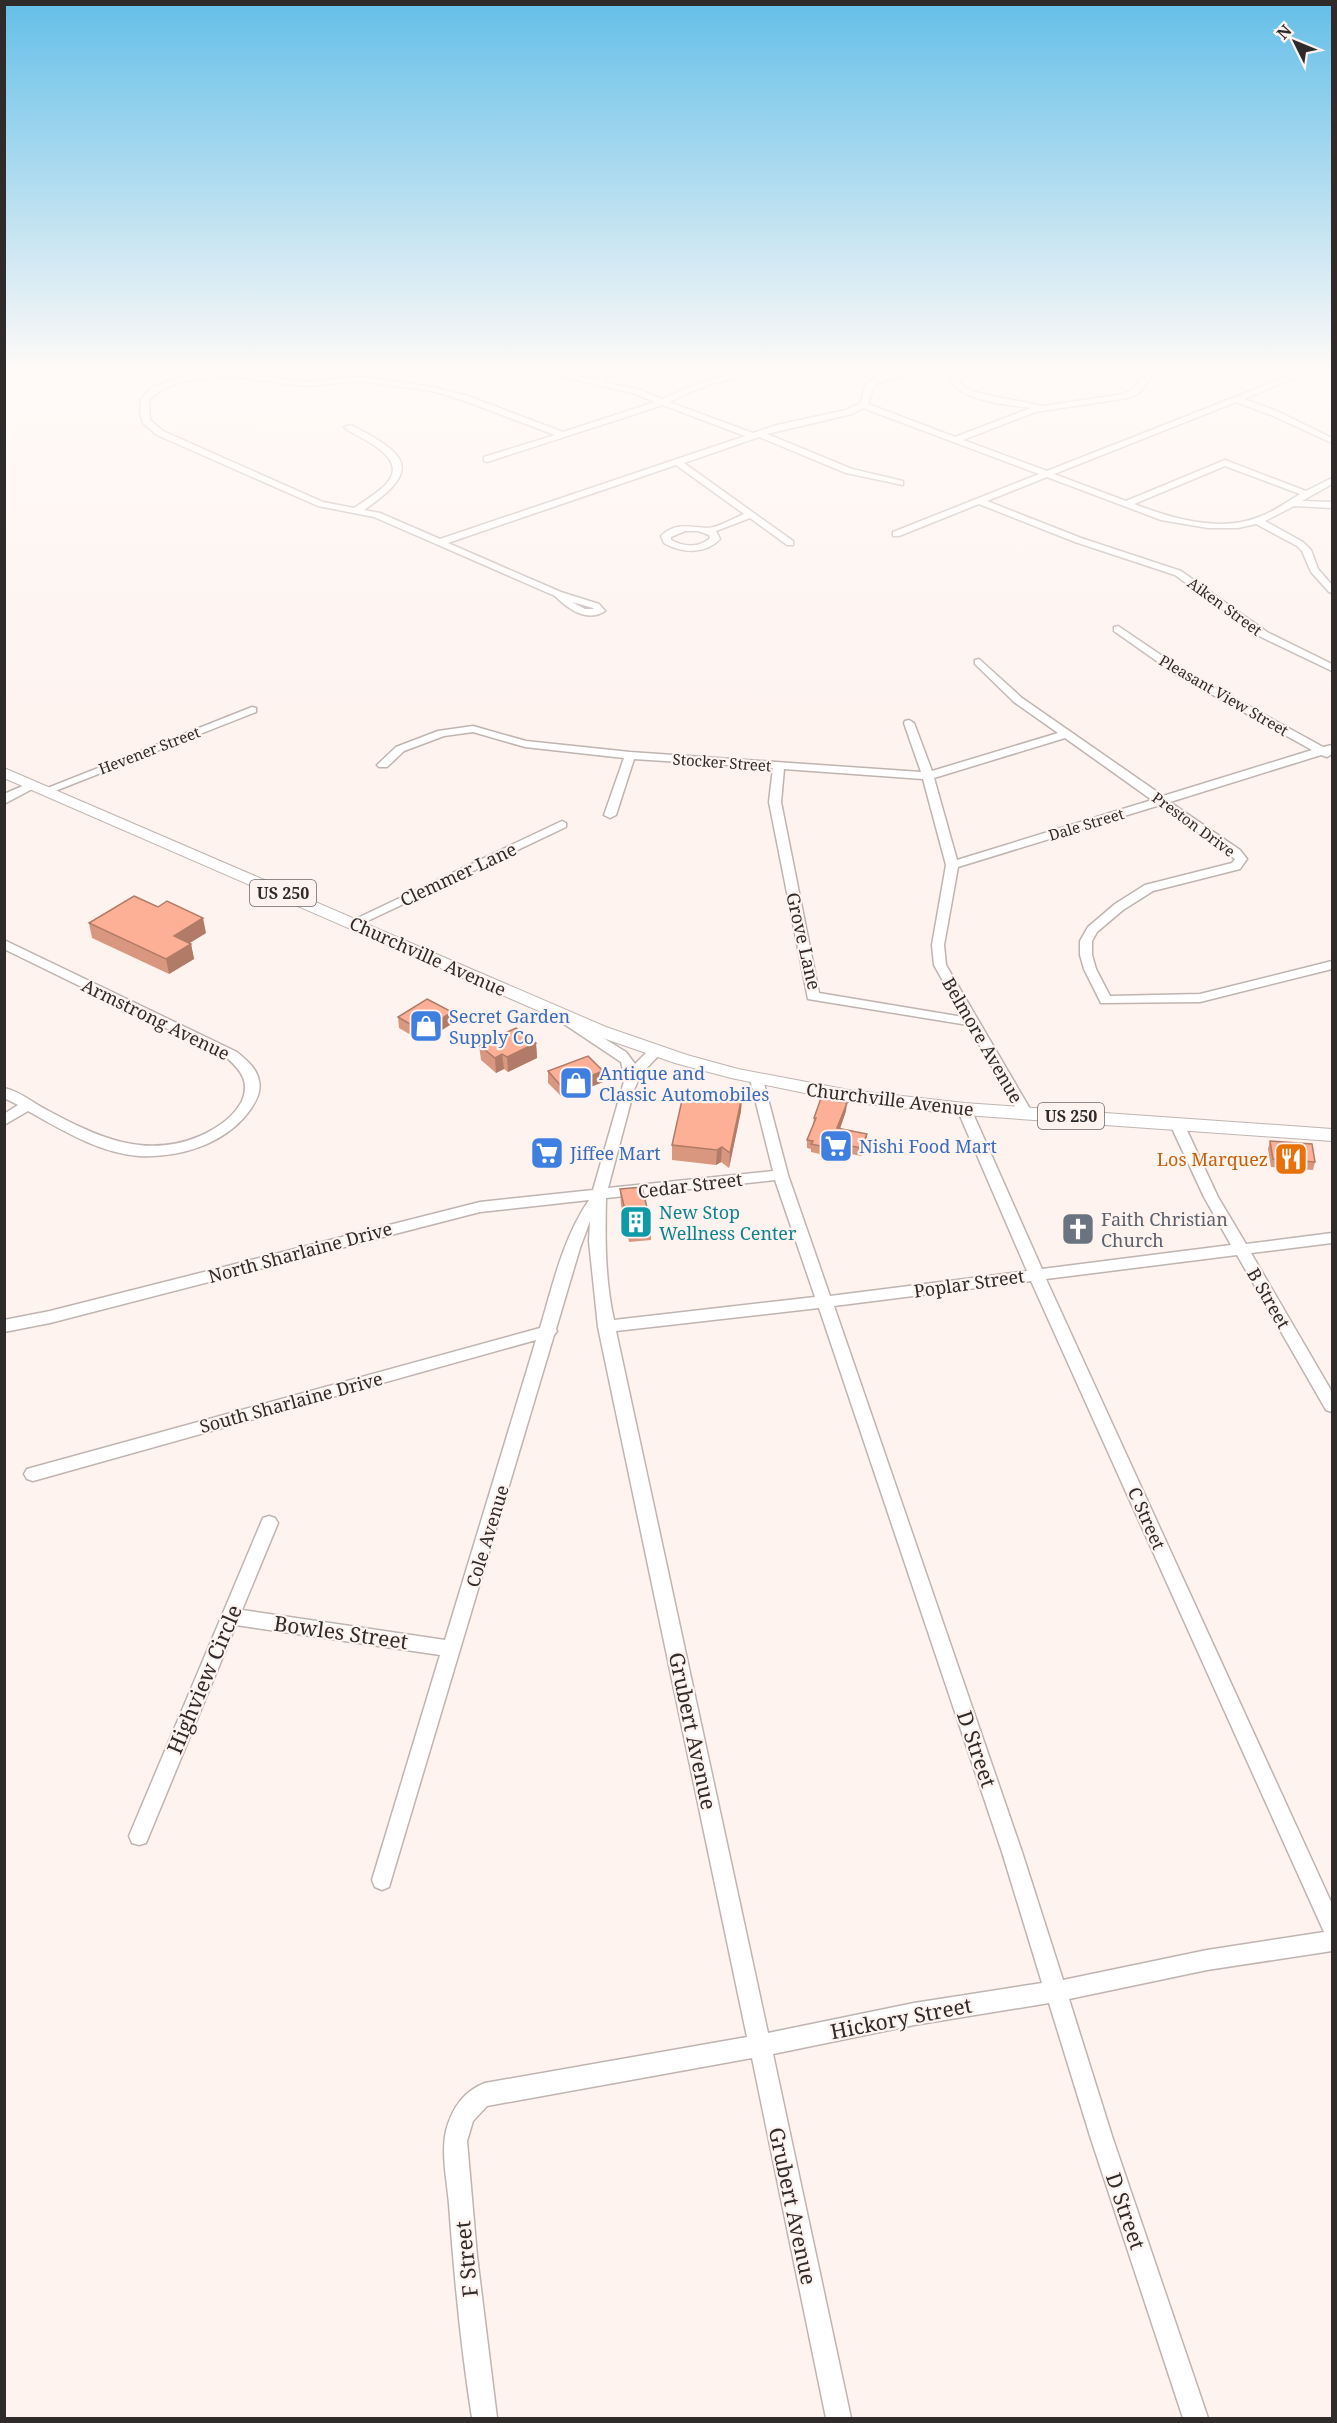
<svg xmlns="http://www.w3.org/2000/svg" width="1337" height="2423" viewBox="0 0 1337 2423" font-family="'Noto Serif',serif">
<style>
.lines{fill:none;stroke-linecap:round;stroke-linejoin:round}
.minor-casing{stroke:#bfb4b0;stroke-width:3}
.major-casing{stroke:#bfb4b0;stroke-width:2}
.minor{fill:#fff;fill-rule:evenodd}
.major{fill:#fff;fill-rule:evenodd}
.wall{fill:#da9780}
.shaded-wall{fill:#b17b68}
.building{fill:#fdb095;stroke:#b17b68;stroke-width:1.5}
.labels{text-anchor:middle;dominant-baseline:central;stroke-width:4.5;stroke-linejoin:round;paint-order:stroke}
.far-street-label{font-size:15px;fill:#2f2b2a;stroke:#fef3ef}
.shield{fill:#fef3ef;stroke:#6d6765;stroke-width:1.5}
.shield-label{font-size:16px;font-weight:bold;fill:#2f2b2a}
.street-label{font-size:18px;fill:#2f2b2a;stroke:#fef3ef}
.shop-label{font-size:18px;fill:#366cbe;stroke:#fef3ef;text-anchor:start}
.food-label{font-size:18px;fill:#c56008;stroke:#fef3ef;text-anchor:end}
.culture-label{font-size:18px;fill:#0d838f;stroke:#fef3ef;text-anchor:start}
.worship-label{font-size:18px;fill:#5b616d;stroke:#fef3ef;text-anchor:start}
.near-street-label{font-size:21px;fill:#2f2b2a;stroke:#fef3ef}
</style>
<rect width="100%" height="100%" fill="#fef3ef"/>
<g class="lines">
<defs>
<g id="minor">
<path d="M538,371H552L594,380L610,372L632,371L612,376L602,382L637,389L662,399C695,384 729,371 766,371L707,385L669,402L753,433L777,425L846,410L860,403C864,398 862,391 866,385C876,371 901,371 916,371L879,383L873,388L868,404L955,437L1031,408C1006,404 968,403 951,382L962,371H970L959,382L972,391L983,394L1043,406L1123,394L1133,389L1147,371H1155L1139,393L1128,398L1035,412L963,440L1047,471L1301,371H1311L1244,399L1277,411L1332,438V443L1271,415L1236,402L1054,474L1126,501L1225,460L1306,491L1332,478V484L1302,501L1332,502V508L1294,506L1265,521L1303,542L1311,550L1318,569L1332,585V593L1329,592L1311,572L1302,551L1297,546L1256,524L1238,528H1208L1161,520L1047,477L987,501L1081,538L1181,571L1267,632L1332,664V671L1259,636L1175,575L1075,542L979,504L899,536H893V532L1039,474L863,408L852,414L767,434L852,469L903,481V485L846,473L759,437L684,463L793,541V545H787L750,518L716,531L720,539C705,555 681,553 664,543L661,536C675,522 690,527 707,528C717,528 734,518 744,514L676,465L448,543L561,592L599,604L605,611C587,623 568,609 555,596L374,517L318,506L157,435L143,423L140,413L141,399L152,387L185,376L228,372L305,382L362,377L433,387L468,396L563,432L655,402L632,393ZM228,376L305,386L362,381L432,391L462,400L555,435L484,457V461L487,462L663,405L745,436L440,539L380,513L364,510C424,469 407,454 351,425L344,427C351,433 361,437 369,442C415,470 386,487 354,508L323,502L163,431L150,420L149,400C170,379 200,379 228,376ZM1225,466L1300,494C1287,502 1273,512 1259,517C1219,533 1171,518 1134,504ZM685,531H698L709,535L710,538C699,548 684,547 671,540V537ZM572,602L593,608L594,609H585Z"/>
<path d="M1118,626L1183,670L1323,747L1332,745V754L1327,757L1321,755L1170,802L1240,850L1247,859L1240,869L1153,891L1123,910L1097,932L1092,941V955L1096,969L1110,996L1200,994L1332,961V969L1200,1002L1101,1003L1084,969L1080,955V941L1088,927L1115,904L1145,885L1232,863L1235,859L1160,805L958,867L944,945L946,965L1033,1114L1026,1118L1019,1114L968,1025L808,999L769,802L773,768L634,759L616,815L610,818L604,815L624,758L525,747L473,732L444,736L404,751L387,767H379L377,765L396,747L438,731L473,726L526,741L630,752L921,772L904,723L905,721L909,720L914,723L932,771L1058,733L1014,702L975,664V660L979,659L1022,698L1163,796L1312,750L1175,674L1114,631V627ZM1065,738L1152,800L957,860L934,778ZM784,769L923,779L946,865L932,945L934,965L963,1017L819,993L781,802Z"/>
<path d="M252,707L256,708V712L50,793H42L40,791Z"/>
<path d="M32,782L38,785L36,787L4,804V794Z"/>
<path d="M562,821L566,823V827L357,926H349L347,923Z"/>
<path d="M4,940L237,1052C246,1060 257,1068 259,1081C262,1093 254,1105 247,1114C222,1145 178,1158 139,1156C99,1153 62,1130 28,1111L4,1125V1114L18,1105L4,1098V1088C19,1091 32,1102 45,1109C95,1136 144,1160 200,1136C216,1129 234,1117 242,1101C250,1082 241,1070 227,1058L4,949Z"/>
<path d="M563,1013L626,1052L635,1064L651,1048H661L663,1051L641,1074L634,1090L608,1188L773,1171L750,1079L752,1076H762L788,1175L830,1296L1027,1271L957,1109L964,1105L971,1109L1042,1269L1231,1245L1204,1197L1170,1124L1177,1119L1184,1124L1218,1197L1246,1244L1332,1233V1243L1251,1253L1332,1392V1412L1326,1410L1237,1255L1046,1279L1332,1904V1951L1207,1970L1069,1999L1112,2136L1208,2418H1183L1090,2136L1049,2003L914,2025L773,2054L851,2418H826L752,2058L487,2106L473,2121L467,2141L477,2256L497,2418H472C461,2348 454,2275 449,2204C447,2181 441,2153 446,2131C452,2108 464,2091 485,2083L747,2037L598,1327L589,1241L590,1221L580,1248L556,1329L557,1331L554,1335L389,1887L382,1890L375,1887L372,1880L440,1655L236,1625L146,1843L139,1845L132,1843L129,1836L263,1518L269,1516L275,1518L278,1523L242,1610L445,1640L536,1340L33,1481L27,1479L24,1474L27,1469L540,1328C553,1284 563,1238 589,1200L480,1212L50,1323L4,1332V1320L50,1311L480,1202L593,1190L625,1078L621,1062L558,1020L556,1017L558,1014ZM775,1180L815,1297L614,1320C605,1280 605,1239 606,1198ZM1031,1281L1324,1932L1207,1950L1063,1980L1022,1852L834,1306ZM819,1308L1002,1852L1042,1983L914,2003L768,2033L616,1331Z"/>
</g>
<path id="major" d="M4,768L606,1027L687,1055L738,1069L849,1090L964,1103L1332,1129V1141L964,1115L849,1102L731,1078L675,1063L594,1035L4,778Z"/>
</defs>
<use href="#minor" class="minor-casing"/>
<use href="#major" class="major-casing"/>
<use href="#minor" class="minor"/>
<use href="#major" class="major"/>
</g>
<g class="wall">
<path d="M89,923L206,933L189,943L191,944L194,959L169,974L92,938Z"/>
<path d="M398,1017L453,1023L423,1042L399,1028Z"/>
<path d="M536,1043L537,1058L508,1072L504,1069L496,1073L481,1060L479,1045Z"/>
<path d="M548,1071H603V1082L563,1098L548,1083Z"/>
<path d="M742,1096L741,1111L729,1168L721,1162L716,1165L672,1160V1145Z"/>
<path d="M846,1111L840,1129L867,1134L866,1143L861,1156L827,1149L824,1155L811,1152V1149L807,1148V1140L813,1125L814,1118Z"/>
<path d="M1270,1141L1315,1162L1313,1170L1271,1167L1268,1149Z"/>
<path d="M620,1189L651,1224V1240L629,1242L621,1205Z"/>
</g>
<g class="shaded-wall">
<path d="M203,918L206,933L177,951L174,936Z"/>
<path d="M191,944L194,959L169,974L166,959Z"/>
<path d="M452,1012L453,1023L423,1042L422,1031Z"/>
<path d="M536,1043L537,1058L508,1072L507,1057Z"/>
<path d="M502,1054L504,1069L496,1073L495,1058Z"/>
<path d="M603,1071V1082L563,1098L562,1087Z"/>
<path d="M742,1096L741,1111L729,1168L730,1153Z"/>
<path d="M847,1103L846,1111L837,1137V1128Z"/>
<path d="M867,1134L866,1143L861,1156V1148Z"/>
<path d="M827,1141V1149L824,1155L825,1147Z"/>
<path d="M722,1147L721,1162L716,1165L717,1150Z"/>
</g>
<g class="building">
<path d="M134,896L158,907L167,901L203,918L174,936L191,944L166,959L89,923Z"/>
<path d="M427,999L452,1012L422,1031L398,1017Z"/>
<path d="M516,1028L536,1043L507,1057L502,1054L495,1058L479,1045Z"/>
<path d="M588,1056L603,1071L562,1087L548,1071Z"/>
<path d="M684,1091L742,1096L730,1153L722,1147L717,1150L672,1145Z"/>
<path d="M821,1098L847,1103L837,1128L867,1134L861,1148L827,1141L825,1147L811,1144L813,1141L807,1140L816,1118H814Z"/>
<path d="M1270,1141L1312,1144L1315,1162L1273,1159Z"/>
<path d="M642,1187L651,1224L629,1227L620,1189Z"/>
</g>
<linearGradient id="sky" x2="0" y2="1"><stop stop-color="#64bfe8"/><stop offset="0.52" stop-color="#fffaf8"/><stop offset="1" stop-color="#fffaf8" stop-opacity="0"/></linearGradient>
<rect width="1337" height="710" fill="url(#sky)"/>
<defs>
<symbol id="shop-square" viewBox="-11 -11 22 22"><rect x="-9" y="-9" width="18" height="18" rx="4" fill="#3f7fe0" stroke="#fef3ef"/><path d="M-5-2.5h2.3a2.7 3.5 0 0 1 5.4 0H5L5.5 6h-11ZM-1.5-2.5h3a1.5 2.3 0 0 0-3 0Z" fill="#fff"/></symbol>
<symbol id="supermarket-square" viewBox="-11 -11 22 22"><rect x="-9" y="-9" width="18" height="18" rx="4" fill="#3f7fe0" stroke="#fef3ef"/><path d="M-6-5.5h2.5l.6 2H6L4.5 2H-2.5L-4.4-4H-6ZM-1.5 3.2a1.3 1.3 0 1 0 .1 0ZM3 3.2a1.3 1.3 0 1 0 .1 0Z" fill="#fff"/></symbol>
<symbol id="restaurant-square" viewBox="-11 -11 22 22"><rect x="-9" y="-9" width="18" height="18" rx="4" fill="#e8710a" stroke="#fef3ef"/><path d="M-5-6h1v4h1v-4h1v4h1v-4h1v5L-1.5 .5V6h-2V.5L-5-1ZM5-6V6H3V1.5H1.5Q1.5-4 5-6Z" fill="#fff"/></symbol>
<symbol id="building-square" viewBox="-11 -11 22 22"><rect x="-9" y="-9" width="18" height="18" rx="4" fill="#0f9aa8" stroke="#fef3ef"/><path d="M-4-6H4V6H1V3H-1V6H-4ZM-2.5-4.3h1.7v1.8h-1.7ZM.8-4.3h1.7v1.8H.8ZM-2.5-1h1.7V.8h-1.7ZM.8-1h1.7V.8H.8Z" fill="#fff"/></symbol>
<symbol id="church-square" viewBox="-11 -11 22 22"><rect x="-9" y="-9" width="18" height="18" rx="4" fill="#6b7280" stroke="#fef3ef"/><path d="M-1.2-6h2.4v3.5h3.3v2.4h-3.3V6h-2.4V-.1h-3.3v-2.4h3.3Z" fill="#fff"/></symbol>
</defs>
<g fill-rule="evenodd">
<use href="#shop-square" x="407" y="1007" width="38" height="38"/>
<use href="#shop-square" x="557" y="1064" width="38" height="38"/>
<use href="#supermarket-square" x="817" y="1127" width="38" height="38"/>
<use href="#supermarket-square" x="528" y="1134" width="38" height="38"/>
<use href="#restaurant-square" x="1272" y="1140" width="38" height="38"/>
<use href="#building-square" x="617" y="1203" width="38" height="38"/>
<use href="#church-square" x="1059" y="1210" width="38" height="38"/>
</g>
<g class="labels">
<g class="far-street-label">
<text transform="translate(1225 606) rotate(36)">Aiken Street</text>
<text transform="translate(1224 695) rotate(30)">Pleasant View Street</text>
<text transform="translate(149 750) rotate(-21)">Hevener Street</text>
<text transform="translate(722 762) rotate(4)">Stocker Street</text>
<text transform="translate(1086 824) rotate(-17)">Dale Street</text>
<text transform="translate(1194 824) rotate(36)">Preston Drive</text>
</g>
<g class="shield">
<rect x="250" y="880" width="66" height="26" rx="4.5"/>
<rect x="1038" y="1103" width="66" height="26" rx="4.5"/>
</g>
<g class="shield-label">
<text x="283" y="893">US 250</text>
<text x="1071" y="1116">US 250</text>
</g>
<g class="street-label">
<text transform="translate(458 874) rotate(-25)">Clemmer Lane</text>
<text transform="translate(804 941) rotate(77)">Grove Lane</text>
<text transform="translate(428 956) rotate(24)">Churchville Avenue</text>
<text transform="translate(156 1019) rotate(26)">Armstrong Avenue</text>
<text transform="translate(983 1040) rotate(60)">Belmore Avenue</text>
<text transform="translate(890 1099) rotate(7)">Churchville Avenue</text>
<text transform="translate(690 1185) rotate(-7)">Cedar Street</text>
<text transform="translate(300 1252) rotate(-15)">North Sharlaine Drive</text>
<text transform="translate(969 1283) rotate(-8)">Poplar Street</text>
<text transform="translate(1269 1298) rotate(60)">B Street</text>
<text transform="translate(291 1402) rotate(-15)">South Sharlaine Drive</text>
<text transform="translate(1147 1518) rotate(66)">C Street</text>
<text transform="translate(487 1536) rotate(-73)">Cole Avenue</text>
</g>
<g class="shop-label">
<text x="449" y="1016">Secret Garden<tspan x="449" dy="21">Supply Co</tspan></text>
<text x="599" y="1073">Antique and<tspan x="599" dy="21">Classic Automobiles</tspan></text>
<text x="859" y="1146">Nishi Food Mart</text>
<text x="570" y="1153">Jiffee Mart</text>
</g>
<g class="food-label">
<text x="1268" y="1159">Los Marquez</text>
</g>
<g class="culture-label">
<text x="659" y="1212">New Stop<tspan x="659" dy="21">Wellness Center</tspan></text>
</g>
<g class="worship-label">
<text x="1101" y="1219">Faith Christian<tspan x="1101" dy="21">Church</tspan></text>
</g>
<g class="near-street-label">
<text transform="translate(341 1632) rotate(8)">Bowles Street</text>
<text transform="translate(204 1679) rotate(-67)">Highview Circle</text>
<text transform="translate(693 1731) rotate(78)">Grubert Avenue</text>
<text transform="translate(977 1749) rotate(71)">D Street</text>
<text transform="translate(901 2018) rotate(-11)">Hickory Street</text>
<text transform="translate(793 2206) rotate(78)">Grubert Avenue</text>
<text transform="translate(1126 2211) rotate(71)">D Street</text>
<text transform="translate(466 2259) rotate(-96)">F Street</text>
</g>
</g>
<rect width="1337" height="2423" fill="none" stroke="#2f2b2a" stroke-width="12"/>
<g transform="translate(1295 42) rotate(313)" stroke="#fef3ef" stroke-width="4.5" paint-order="stroke">
<path d="M0-4.5L10 22L0 15L-10 22Z" fill="#2f2b2a"/>
<text y="-9" font-size="16" font-weight="bold" text-anchor="middle" fill="#2f2b2a">N</text>
</g>
</svg>
